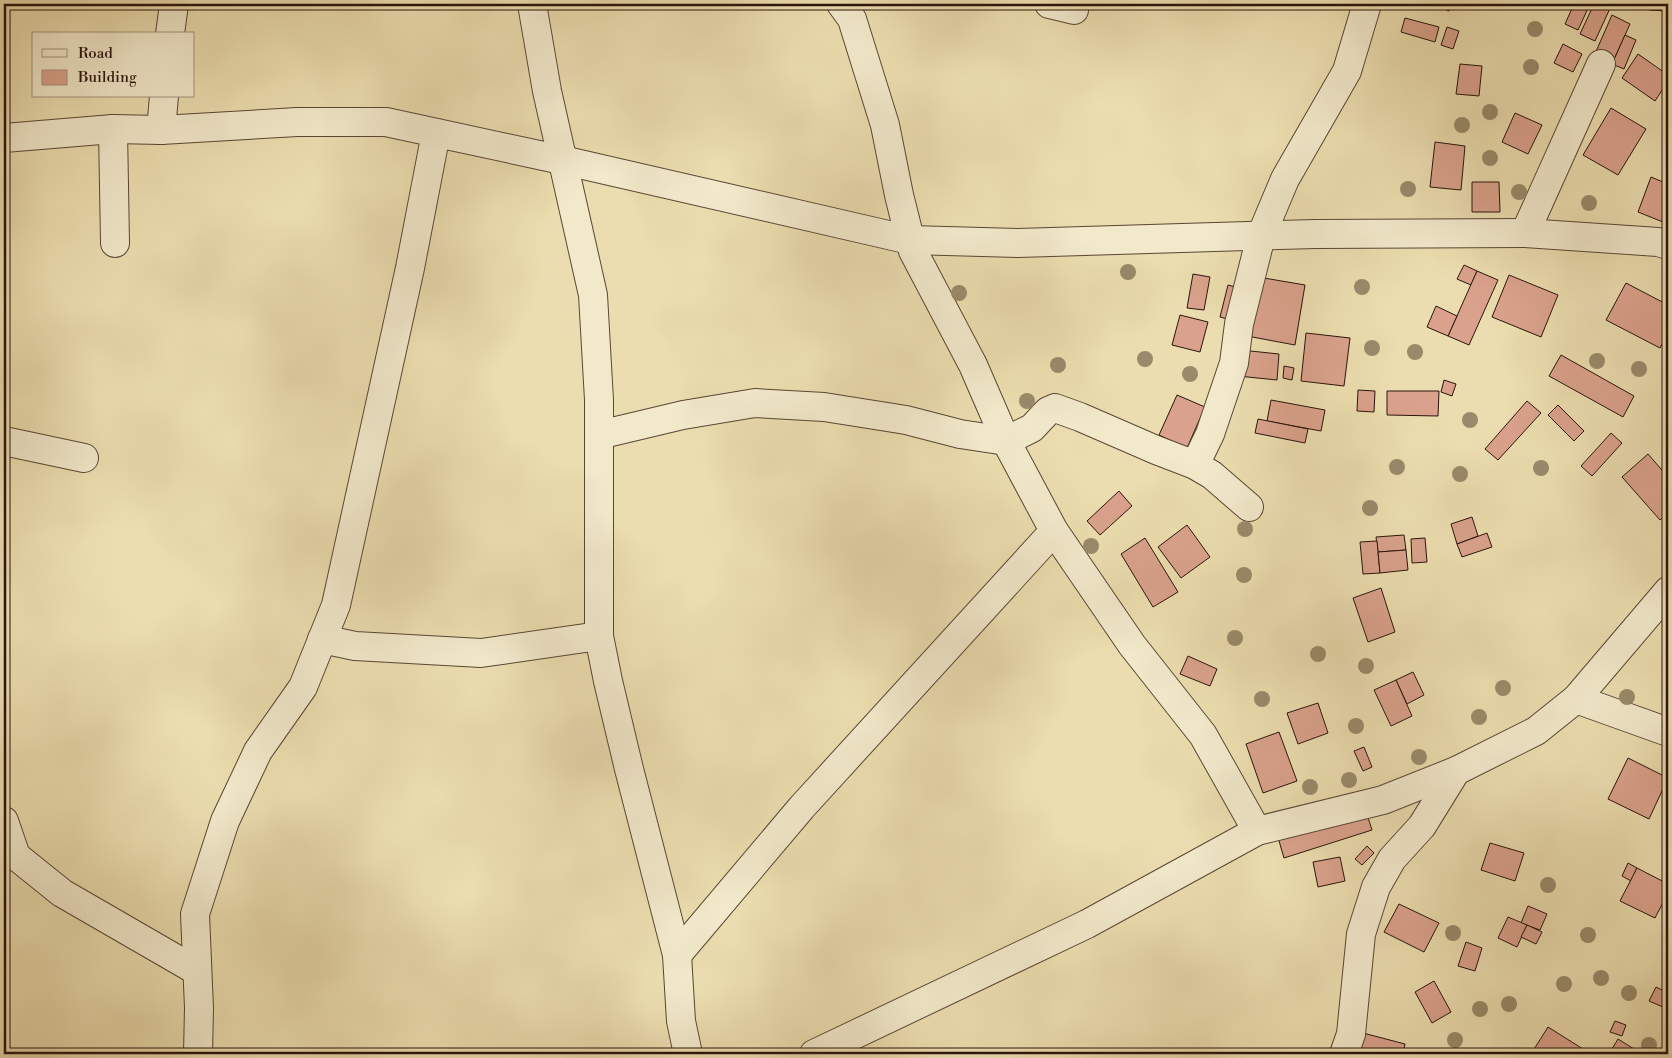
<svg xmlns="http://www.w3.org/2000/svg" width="1672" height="1058" viewBox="0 0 1672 1058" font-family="'Libre Bodoni',serif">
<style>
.building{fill:#daa28c;stroke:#2a140c}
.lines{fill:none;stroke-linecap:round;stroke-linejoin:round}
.minor-casing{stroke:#5a4635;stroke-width:30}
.minor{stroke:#f2e9cb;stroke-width:28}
.tree{fill:#998a6a}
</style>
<rect width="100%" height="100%" fill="#ebddaf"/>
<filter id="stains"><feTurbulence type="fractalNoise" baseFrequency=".004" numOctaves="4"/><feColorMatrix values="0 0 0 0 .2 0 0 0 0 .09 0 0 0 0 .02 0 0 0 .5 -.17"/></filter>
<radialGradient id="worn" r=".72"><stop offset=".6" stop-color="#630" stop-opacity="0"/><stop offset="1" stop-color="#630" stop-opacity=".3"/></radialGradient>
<g class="building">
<path d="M1439,4H1452L1449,11L1438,6Z"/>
<path d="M1574,4H1590L1578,30L1565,24Z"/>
<path d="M1594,4H1612L1595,41L1580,34Z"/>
<path d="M1649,4H1668V11L1649,10Z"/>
<path d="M1612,15L1630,24L1612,64L1594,56Z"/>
<path d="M1405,18L1439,27L1435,42L1401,32Z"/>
<path d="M1447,27L1459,31L1453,49L1441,45Z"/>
<path d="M1625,35L1636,40L1624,69L1612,64Z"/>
<path d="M1563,44L1582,54L1573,72L1554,63Z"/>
<path d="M1638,54L1668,75V81L1655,101L1622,78Z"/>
<path d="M1460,64L1482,66L1479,96L1456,94Z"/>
<path d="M1611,108L1646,129L1618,175L1583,155Z"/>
<path d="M1515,113L1542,125L1528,154L1502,142Z"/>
<path d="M1435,142L1465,146L1461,190L1430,187Z"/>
<path d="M1651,177L1668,184V224L1638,212Z"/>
<path d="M1472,182H1499L1500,212H1472Z"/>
<path d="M1464,265L1477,271L1471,285L1457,279Z"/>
<path d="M1477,271L1498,280L1469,345L1448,336Z"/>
<path d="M1193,274L1210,277L1204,310L1187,308Z"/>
<path d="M1509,275L1558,295L1541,337L1492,317Z"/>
<path d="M1258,277L1305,285L1295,345L1247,336Z"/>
<path d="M1626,283L1668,305V332L1660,348L1606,320Z"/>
<path d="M1228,285L1239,288L1231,320L1220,317Z"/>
<path d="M1436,306L1457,316L1448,336L1427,327Z"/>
<path d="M1180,315L1208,322L1200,352L1172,345Z"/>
<path d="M1306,333L1350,338L1344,386L1301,381Z"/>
<path d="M1241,350L1279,354L1277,380L1238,376Z"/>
<path d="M1561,355L1634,396L1623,417L1549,376Z"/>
<path d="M1284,366L1294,368L1292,380L1283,378Z"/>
<path d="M1444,380L1456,384L1452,396L1441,392Z"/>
<path d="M1358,390L1375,391L1374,412L1357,411Z"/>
<path d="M1387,391H1439L1438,416L1387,415Z"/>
<path d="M1177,395L1205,407L1187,448L1159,435Z"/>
<path d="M1271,400L1325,410L1321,431L1267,421Z"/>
<path d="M1527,401L1541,413L1498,460L1485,449Z"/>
<path d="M1558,405L1584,431L1574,441L1548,415Z"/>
<path d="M1258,419L1308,429L1305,443L1255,433Z"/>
<path d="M1611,433L1622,443L1592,476L1581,466Z"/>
<path d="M1648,454L1668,477V513L1660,520L1622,477Z"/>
<path d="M1119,491L1132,506L1100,535L1087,521Z"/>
<path d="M1472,517L1478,536L1457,544L1451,524Z"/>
<path d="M1187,525L1210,557L1181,578L1158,547Z"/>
<path d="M1487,533L1492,547L1462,557L1457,544Z"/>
<path d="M1404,535L1406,550L1378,552L1376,537Z"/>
<path d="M1145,538L1178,592L1153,607L1121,554Z"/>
<path d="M1425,538L1427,562L1412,563L1411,539Z"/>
<path d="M1377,541L1380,573L1363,574L1360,542Z"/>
<path d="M1406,550L1408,570L1380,573L1378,552Z"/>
<path d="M1381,588L1395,632L1368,642L1353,598Z"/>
<path d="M1188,656L1217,669L1210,686L1180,674Z"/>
<path d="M1413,672L1424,695L1407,704L1396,680Z"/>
<path d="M1396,680L1412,716L1391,726L1374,690Z"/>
<path d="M1318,703L1328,733L1298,744L1287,713Z"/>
<path d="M1279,732L1297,781L1263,793L1246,744Z"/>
<path d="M1364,747L1372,767L1363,771L1354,751Z"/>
<path d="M1628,758L1668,778L1649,819L1608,799Z"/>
<path d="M1364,805L1372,830L1284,858L1277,834Z"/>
<path d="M1490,843L1524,853L1515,881L1481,870Z"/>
<path d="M1367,846L1374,853L1362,865L1355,859Z"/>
<path d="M1340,857L1345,881L1318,887L1313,862Z"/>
<path d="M1628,863L1637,868L1631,881L1622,876Z"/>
<path d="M1637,868L1668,884V893L1655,918L1620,901Z"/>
<path d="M1399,904L1439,923L1424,952L1384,932Z"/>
<path d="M1528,906L1547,914L1540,930L1521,923Z"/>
<path d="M1508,917L1527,925L1517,947L1498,938Z"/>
<path d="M1527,925L1542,932L1536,944L1521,937Z"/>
<path d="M1466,942L1482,948L1475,971L1458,966Z"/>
<path d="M1434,981L1451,1012L1432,1023L1415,992Z"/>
<path d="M1656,987L1668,993V997L1663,1007L1649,1001Z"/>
<path d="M1615,1021L1626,1025L1622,1036L1610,1032Z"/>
<path d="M1548,1027L1583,1049L1580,1054H1531Z"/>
<path d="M1363,1033L1405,1044L1403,1054H1358Z"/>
<path d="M1618,1039L1642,1054H1609Z"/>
</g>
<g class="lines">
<defs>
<g id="minor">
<path d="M532,4L547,91L593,295L599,400V636L608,681L629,769L677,955L681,1021L688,1054"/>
<path d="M841,4L852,19L885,125L899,195L913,251L973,365L1006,441L1054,531L1132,645L1203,735L1257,831"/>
<path d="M1049,4L1074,10"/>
<path d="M170,34L174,4"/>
<path d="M113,129L115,243"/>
<path d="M161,130L164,96"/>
<path d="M4,138L113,129L161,130L297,122H386L562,160L910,240L1018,243L1315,234L1525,233L1658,242L1668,245"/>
<path d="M1525,233L1601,64"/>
<path d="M599,435L683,415L755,403L824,407L906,420L960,434L1006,441L1032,428L1048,411L1055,408L1080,417L1156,450L1195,465L1212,475L1249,507"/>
<path d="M4,441L84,458"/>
<path d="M1195,465L1210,434L1234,363L1239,324L1261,236L1285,179L1347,71L1367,4"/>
<path d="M322,639L355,646L481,653L599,636"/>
<path d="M1576,699L1668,732"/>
<path d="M4,821L16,856L62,893L197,971"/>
<path d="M677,955L802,807L1054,531"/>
<path d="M198,1054L199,1008L195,914L225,821L258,751L303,687L336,605L410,268L436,133"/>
<path d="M814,1054L1087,924L1257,831L1383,800L1456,771L1536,731L1576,699L1668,591"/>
<path d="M1344,1054L1351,1034L1361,934L1376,887L1392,859L1422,826L1456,771"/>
</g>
</defs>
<use href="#minor" class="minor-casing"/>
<use href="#minor" class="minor"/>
</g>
<g class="tree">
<circle cx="1535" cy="29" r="8"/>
<circle cx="1531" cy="67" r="8"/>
<circle cx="1490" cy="112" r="8"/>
<circle cx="1462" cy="125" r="8"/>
<circle cx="1490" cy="158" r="8"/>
<circle cx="1408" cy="189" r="8"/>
<circle cx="1519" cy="192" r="8"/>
<circle cx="1589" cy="203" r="8"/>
<circle cx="1128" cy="272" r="8"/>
<circle cx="1362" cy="287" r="8"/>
<circle cx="959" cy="293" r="8"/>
<circle cx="1372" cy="348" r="8"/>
<circle cx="1415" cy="352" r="8"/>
<circle cx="1145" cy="359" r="8"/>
<circle cx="1597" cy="361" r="8"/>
<circle cx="1058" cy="365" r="8"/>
<circle cx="1639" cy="369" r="8"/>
<circle cx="1190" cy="374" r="8"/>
<circle cx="1027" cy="401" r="8"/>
<circle cx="1470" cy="420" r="8"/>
<circle cx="1397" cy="467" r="8"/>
<circle cx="1541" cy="468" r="8"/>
<circle cx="1460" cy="474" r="8"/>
<circle cx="1370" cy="508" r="8"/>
<circle cx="1245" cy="529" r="8"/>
<circle cx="1091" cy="546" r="8"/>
<circle cx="1244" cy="575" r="8"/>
<circle cx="1235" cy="638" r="8"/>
<circle cx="1318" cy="654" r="8"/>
<circle cx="1366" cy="666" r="8"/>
<circle cx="1503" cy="688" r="8"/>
<circle cx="1627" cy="697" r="8"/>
<circle cx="1262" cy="699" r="8"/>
<circle cx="1479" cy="717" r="8"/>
<circle cx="1356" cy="726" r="8"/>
<circle cx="1419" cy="757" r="8"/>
<circle cx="1349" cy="780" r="8"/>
<circle cx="1310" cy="787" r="8"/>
<circle cx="1548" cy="885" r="8"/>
<circle cx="1453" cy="933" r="8"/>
<circle cx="1588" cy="935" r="8"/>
<circle cx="1601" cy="978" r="8"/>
<circle cx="1564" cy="984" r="8"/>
<circle cx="1629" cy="993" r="8"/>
<circle cx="1509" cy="1004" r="8"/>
<circle cx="1480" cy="1009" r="8"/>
<circle cx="1455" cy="1040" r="8"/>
<circle cx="1649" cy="1045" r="8"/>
</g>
<rect width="1672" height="1058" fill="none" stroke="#ebddaf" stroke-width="20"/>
<rect x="5" y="5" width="1662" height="1048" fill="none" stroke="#2a140c" stroke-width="2.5"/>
<rect x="10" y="10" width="1652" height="1038" fill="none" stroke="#2a140c"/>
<rect x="32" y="32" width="162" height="65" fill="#f2e9cb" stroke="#a2947f"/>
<rect x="42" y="49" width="25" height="8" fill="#f2e9cb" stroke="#a2947f"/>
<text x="78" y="58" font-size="15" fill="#2a140c">Road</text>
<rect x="42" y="70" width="25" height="15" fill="#daa28c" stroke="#a2947f"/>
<text x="78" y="82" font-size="15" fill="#2a140c">Building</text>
<rect width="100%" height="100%" filter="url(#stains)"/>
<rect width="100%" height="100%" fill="url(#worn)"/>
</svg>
